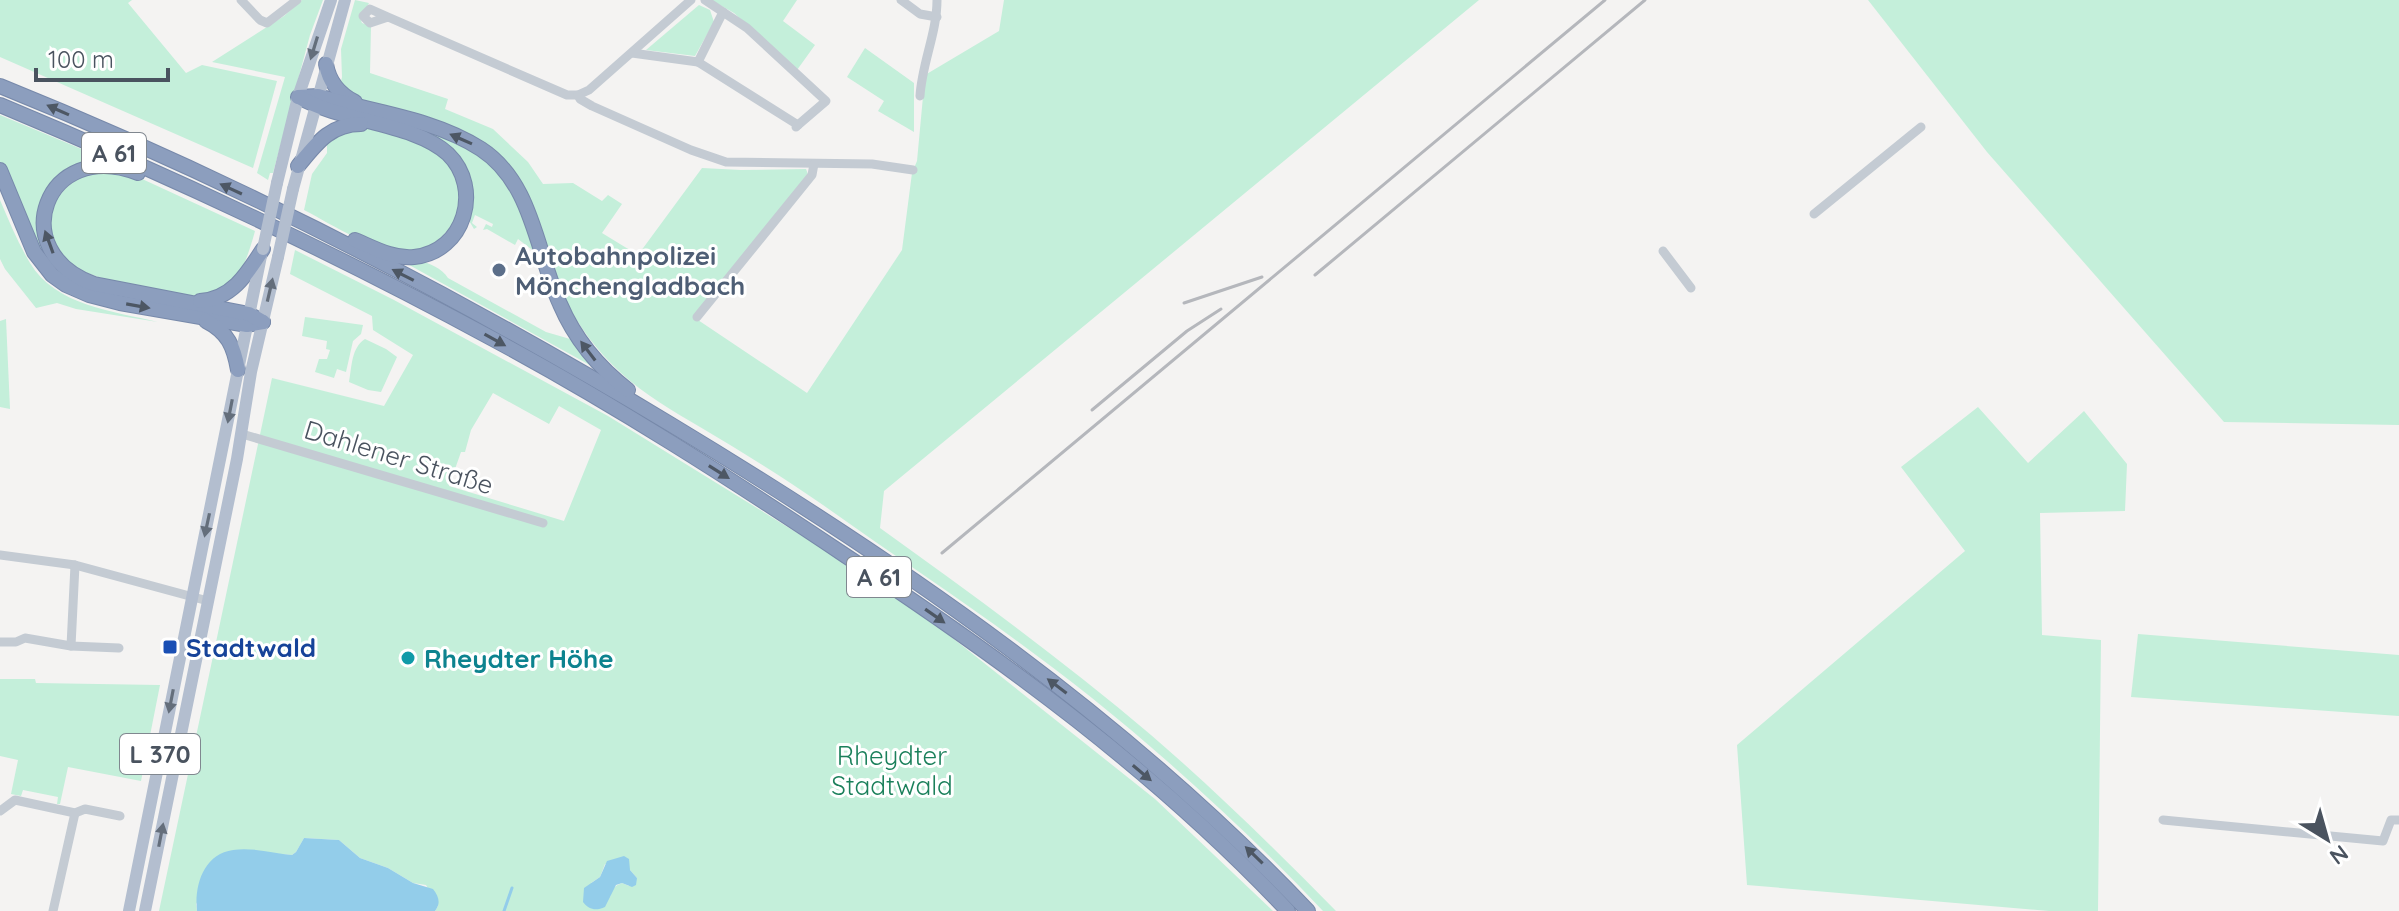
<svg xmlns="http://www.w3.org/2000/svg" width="2399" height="911" viewBox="0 0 2399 911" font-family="Quicksand,sans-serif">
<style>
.green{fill:#c4efda;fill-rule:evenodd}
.water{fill:#93cdea}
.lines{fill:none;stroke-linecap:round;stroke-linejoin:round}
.stream{stroke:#93cdea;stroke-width:3}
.highway-casing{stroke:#7789aa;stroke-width:16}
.minor{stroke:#c4cbd3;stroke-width:9}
.major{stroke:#b3becf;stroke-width:12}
.highway{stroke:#8c9ebe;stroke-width:14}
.rail{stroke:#b5b7bc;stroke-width:3}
.major-bridge{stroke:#b3becf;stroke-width:12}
.oneway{fill:#646e7b}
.oneway2{fill:#4d5764}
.service-dot{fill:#5c6f8a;stroke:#fff;stroke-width:3}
.transit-dot{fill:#1a4fb4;stroke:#fff;stroke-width:3}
.culture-dot{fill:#0f9aa8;stroke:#fff;stroke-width:3}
.labels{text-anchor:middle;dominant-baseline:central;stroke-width:6;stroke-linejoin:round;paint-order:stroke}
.shield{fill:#fff;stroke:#80878f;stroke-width:2}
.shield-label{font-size:24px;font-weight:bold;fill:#4a535f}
.service-label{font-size:26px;font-weight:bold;fill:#4e5e75;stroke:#fff;text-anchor:start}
.street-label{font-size:26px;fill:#4a535f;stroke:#fff}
.transit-label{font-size:26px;font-weight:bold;fill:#164399;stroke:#fff;text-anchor:start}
.culture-label{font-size:26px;font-weight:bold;fill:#0d838f;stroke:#fff;text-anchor:start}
.park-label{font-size:26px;fill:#1b805b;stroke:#fff}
</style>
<rect width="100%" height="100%" fill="#f4f3f2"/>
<g class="green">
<path d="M0,0H132L128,3L186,73L202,65L277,81L253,168L0,57Z"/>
<path d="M302,0H323L310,35L273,173H270L268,180L257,173L285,77L212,62L284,16Z"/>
<path d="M355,0L369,3L360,18L362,23L371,26L370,73L448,99L445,109L493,129L528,162L543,184L573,183L602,201L608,195L622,204L602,233L638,255L702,168L741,170L806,169L809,177L695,318L807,393L902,250L912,173L917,161L925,75L999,31L1004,0H1479L884,491L880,528C972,594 1064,661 1151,735C1215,790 1276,850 1336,911H1323C1251,835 1174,764 1092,698C1006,629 913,569 823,505C783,477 742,452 700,427C673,411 645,395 621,373C597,351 577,325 564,296C539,237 539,187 485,144L356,99L340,86L342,77L341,49Z"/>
<path d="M711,0H797L783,21L815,45L797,70L734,13Z"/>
<path d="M1868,0H2399V425L2224,422L1987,152Z"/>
<path d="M699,5L710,10L714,22L695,56L646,50Z"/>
<path d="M865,48L914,83V132L878,111L884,101L847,77Z"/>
<path d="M0,115L103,158L72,170L41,232L84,283L66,281L39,252L0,162Z"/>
<path d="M403,123L451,138L479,151L513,186L537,256L533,258L524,257L527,254L532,257L535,252L518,239L515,245L487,229L483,230L486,224L492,227L493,224L475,215L472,223L477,227L474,229L468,219L466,174Z"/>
<path d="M361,127C388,134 420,140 442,157C480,188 454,250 407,251C371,251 335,226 304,210L312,174L327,153V136Z"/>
<path d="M100,171L140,178L255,231C250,249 242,279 224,289C220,291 212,294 207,295C187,300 87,279 72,265C33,230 51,181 100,171Z"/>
<path d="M0,200C9,221 18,243 30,263C56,306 113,311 158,322L76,309L57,303L36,308L5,269L0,259Z"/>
<path d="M295,250L394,300L608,416L901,597L1155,799L1273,911H435L438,906L426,885L413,883L388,868L360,858L339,840L304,838L296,852L292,855L233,850L196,904L197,911H159L272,378L384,406L413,355L373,330L372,316L290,274ZM493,393L549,424L559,406L601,430L564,521L449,486L461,452H465L471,430ZM605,864L630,870L637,878L629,886L622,883C614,886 612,889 610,897L591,883L600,877Z"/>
<path d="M418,260C429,263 442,268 448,278L546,332L577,341L606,374L402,261Z"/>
<path d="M305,317L363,325L361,334L353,341L346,372L337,369L334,378L315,372L319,359H327L330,350L326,349L327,341L302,336Z"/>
<path d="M6,319L10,409L0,407V321Z"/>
<path d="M365,339L386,349L397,357L381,392L368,390L349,382C352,367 351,348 365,339Z"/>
<path d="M1978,407L2028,463L2084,411L2127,464L2125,511L2040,513L2042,635L2101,640L2098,911H2049L1747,885L1737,745L1965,551L1901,467Z"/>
<path d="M2138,634L2399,655V716L2131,697Z"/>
<path d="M0,679H35L36,683L160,685L141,781L68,767L60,804H57L58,797L23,790L21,796L11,794L18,760L0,756Z"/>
</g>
<g class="water">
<path d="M304,838L339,840L360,858L388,868L413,883L433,889C439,897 441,903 435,911H197C194,885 204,854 233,850C251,847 274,853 292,855L296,852Z"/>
<path d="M624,856L629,859L630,870L637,878L636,885L632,887L622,883L616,885L605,907C596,911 589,910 583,902L584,888L600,877L607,861Z"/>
</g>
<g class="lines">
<path class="stream" d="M504,911L512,888"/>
<defs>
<g id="highway">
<path d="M326,64C329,82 339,94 355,102"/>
<path d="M0,86C231,179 457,296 670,424C899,562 1123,716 1308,911"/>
<path d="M298,97L318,96C371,112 433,118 481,149C533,183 536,252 560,304C575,339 598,367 628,390"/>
<path d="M299,97C341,122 415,123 448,154C483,188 465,252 414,257C393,259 374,248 355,240"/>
<path d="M0,105C168,175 333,252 493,339C614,404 731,479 846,556C1004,660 1158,773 1288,911"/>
<path d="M298,166C316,144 330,124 361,124"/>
<path d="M0,170L34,252L52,275L66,285L89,295L120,303L247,325L263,322"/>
<path d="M138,173C45,137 4,252 94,284L249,314L263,322"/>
<path d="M200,301C232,299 247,274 263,249"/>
<path d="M206,321C228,332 234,347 238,370"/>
</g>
</defs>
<use href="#highway" class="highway-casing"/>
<g class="minor">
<path d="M241,0L260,20L267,23L297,0"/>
<path d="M901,0L920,14L937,17"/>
<path d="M723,12L747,28L826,101L798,125"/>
<path d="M388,17L370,23L363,16L370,9L388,17L567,95H578L589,90L691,0"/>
<path d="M632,53L698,62L723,12L705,0"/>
<path d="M698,62L798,125L796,127"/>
<path d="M578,95L580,99L592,106L691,150L726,162L872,164L913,170"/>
<path d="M920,96C922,63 937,33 937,0"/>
<path d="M1814,214L1921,127"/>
<path d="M1663,251L1691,288"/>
<path d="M697,317L812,175L814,164"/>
<path d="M242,434L543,523"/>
<path d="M0,555L75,565L208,601"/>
<path d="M0,642H16L25,638L71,646L119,648"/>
<path d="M71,646L75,565"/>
<path d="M0,811L15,800L75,813L85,809L120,816"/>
<path d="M2163,820L2383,841L2391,820H2399"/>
<path d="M53,911L75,813"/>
</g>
<g class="major">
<path d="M277,183L298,97L331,0"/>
<path d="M293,189L345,0"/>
<path d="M129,911L261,256"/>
<path d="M145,911L237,459L251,372L278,257"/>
</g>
<use href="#highway" class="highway"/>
<g class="rail">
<path d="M1315,275L1645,0"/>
<path d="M1184,303L1262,277"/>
<path d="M1092,410L1187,331L1221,309"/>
<path d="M942,553L1605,0"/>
</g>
<g class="major-bridge">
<path d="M263,249L277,183"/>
<path d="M278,257L293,189"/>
</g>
</g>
<defs><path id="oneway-solid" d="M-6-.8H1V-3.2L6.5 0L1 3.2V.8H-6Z" transform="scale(2)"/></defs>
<g class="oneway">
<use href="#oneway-solid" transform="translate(314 48) rotate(107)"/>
<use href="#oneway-solid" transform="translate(270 290) rotate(-77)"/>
<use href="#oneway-solid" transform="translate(230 411) rotate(101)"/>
<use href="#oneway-solid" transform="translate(207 525) rotate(102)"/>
<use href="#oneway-solid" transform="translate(171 701) rotate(101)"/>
<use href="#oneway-solid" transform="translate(161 835) rotate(-79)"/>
</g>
<g class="oneway2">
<use href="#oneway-solid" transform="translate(58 110) rotate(-156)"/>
<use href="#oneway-solid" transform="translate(461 139) rotate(-156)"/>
<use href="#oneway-solid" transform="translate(231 189) rotate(-155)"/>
<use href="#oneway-solid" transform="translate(49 242) rotate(-110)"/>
<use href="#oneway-solid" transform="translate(403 275) rotate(-153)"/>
<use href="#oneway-solid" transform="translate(138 306) rotate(10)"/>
<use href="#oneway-solid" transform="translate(495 340) rotate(29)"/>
<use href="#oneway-solid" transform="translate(588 351) rotate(-127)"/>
<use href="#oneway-solid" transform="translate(719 472) rotate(32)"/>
<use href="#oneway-solid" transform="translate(935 616) rotate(35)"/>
<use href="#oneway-solid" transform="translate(1057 686) rotate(-143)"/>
<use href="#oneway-solid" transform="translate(1142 773) rotate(40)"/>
<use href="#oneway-solid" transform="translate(1254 855) rotate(-136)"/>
</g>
<circle class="service-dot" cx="499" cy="270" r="8"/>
<rect class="transit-dot" x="162" y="639" width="16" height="16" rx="4"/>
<circle class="culture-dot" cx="408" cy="658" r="8"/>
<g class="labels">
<g class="shield">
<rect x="82" y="133" width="64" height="40" rx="6"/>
<rect x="847" y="557" width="64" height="40" rx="6"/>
<rect x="120" y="734" width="80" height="40" rx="6"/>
</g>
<g class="shield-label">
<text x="114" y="153">A 61</text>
<text x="879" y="577">A 61</text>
<text x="160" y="754">L 370</text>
</g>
<g class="service-label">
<text x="515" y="255">Autobahnpolizei<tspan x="515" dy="30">Mönchengladbach</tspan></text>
</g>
<g class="street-label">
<text transform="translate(399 457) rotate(17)">Dahlener Straße</text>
</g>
<g class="transit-label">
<text x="186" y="647">Stadtwald</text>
</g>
<g class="culture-label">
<text x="424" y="658">Rheydter Höhe</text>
</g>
<g class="park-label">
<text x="892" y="755">Rheydter<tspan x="892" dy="30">Stadtwald</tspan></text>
</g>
</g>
<g transform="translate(2327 839) rotate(143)" stroke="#ffffff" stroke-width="6" paint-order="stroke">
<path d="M0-6L14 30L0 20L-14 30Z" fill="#4a535f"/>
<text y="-12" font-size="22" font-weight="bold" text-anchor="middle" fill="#4a535f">N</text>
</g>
<path d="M36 68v12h132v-12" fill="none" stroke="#4a535f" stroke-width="4"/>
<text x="48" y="68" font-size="24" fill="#4a535f" stroke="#ffffff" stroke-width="6" paint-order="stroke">100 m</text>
</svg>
